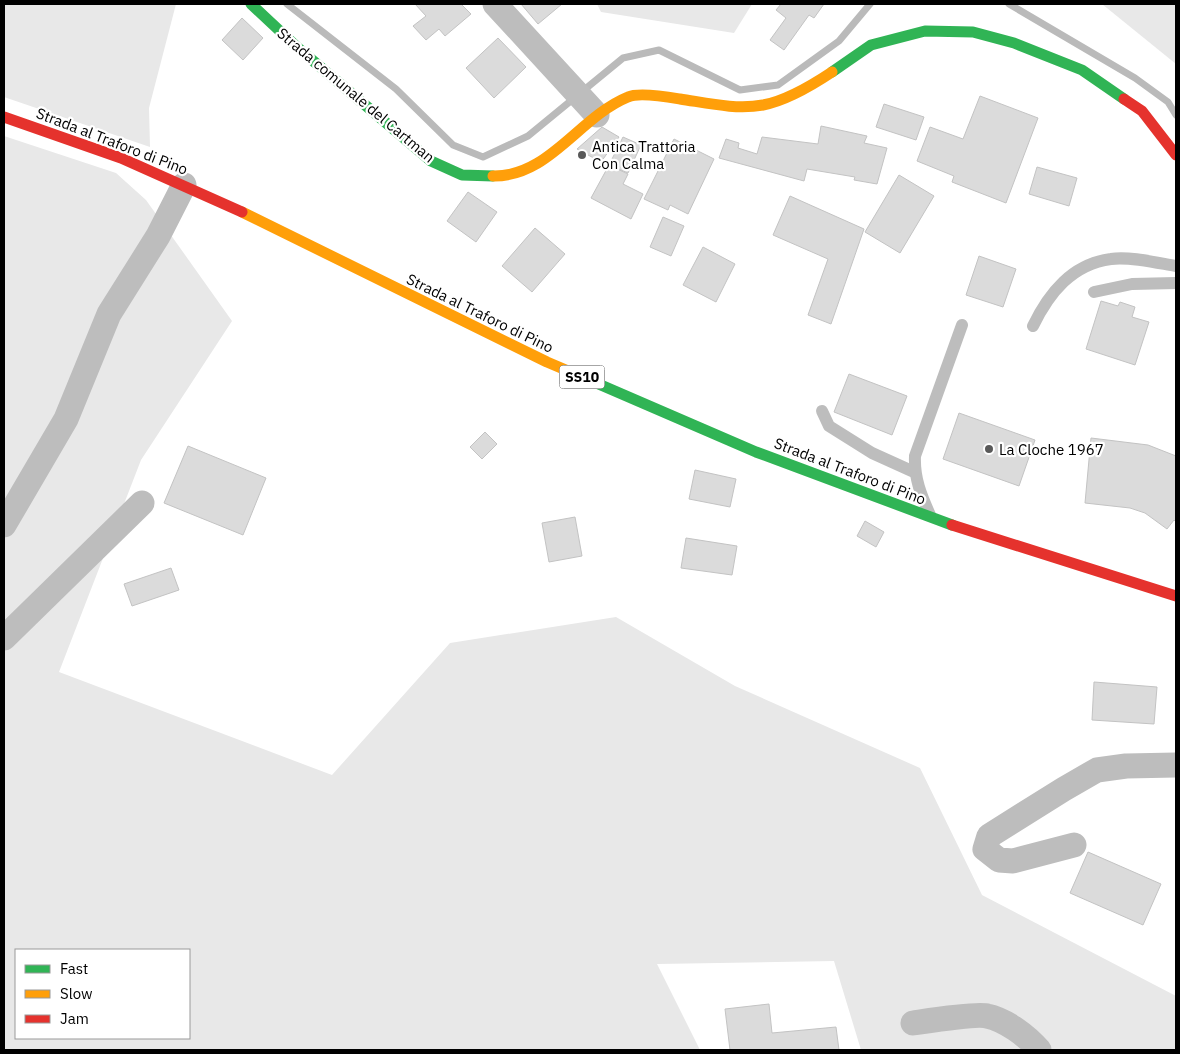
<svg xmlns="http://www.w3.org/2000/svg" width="1180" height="1054" viewBox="0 0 1180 1054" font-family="'IBM Plex Sans',sans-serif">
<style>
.green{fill:#e8e8e8;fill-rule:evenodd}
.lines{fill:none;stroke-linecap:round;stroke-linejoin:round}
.stream{stroke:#bababa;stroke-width:7}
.building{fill:#dbdbdb;stroke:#c3c3c3}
.lane{stroke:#bdbdbd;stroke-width:12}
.street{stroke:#bdbdbd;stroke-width:25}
.fast{stroke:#30b455;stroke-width:11}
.slow{stroke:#ff9f0a;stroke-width:11}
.jam{stroke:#e5322d;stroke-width:11}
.poi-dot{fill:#595959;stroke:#fff;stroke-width:2}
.labels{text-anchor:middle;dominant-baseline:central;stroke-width:4.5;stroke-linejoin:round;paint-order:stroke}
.shield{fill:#fff;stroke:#4c4c4c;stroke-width:1}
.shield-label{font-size:14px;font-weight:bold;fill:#000}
.street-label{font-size:15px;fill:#000;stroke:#fff}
.poi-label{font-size:15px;fill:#000;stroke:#fff;text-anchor:start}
</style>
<rect width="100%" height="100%" fill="#fff"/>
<g class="green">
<path d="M4,4H176L149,108L150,147L4,97Z"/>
<path d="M597,4H752L734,33L601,12Z"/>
<path d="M1102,4H1176V64Z"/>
<path d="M4,136L116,173L146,200L232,321L141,460L59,672L332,775L450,643L616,617L735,686L920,768L982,895L1176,996V1050H861L834,961L657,964L700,1050H4ZM16,950H189V1038H16Z"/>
</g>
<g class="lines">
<g class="stream">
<path d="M287,4L396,89L453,145L483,157L528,136L623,58L659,50L740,90L778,85L839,41L870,4"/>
<path d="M1009,4L1135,78L1168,102L1176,115"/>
</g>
</g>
<g class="building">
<path d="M415,4H461L471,14L445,36L439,29L426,40L413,26L426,16Z"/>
<path d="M521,4H562L538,24Z"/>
<path d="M781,4H824L814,18L809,15L784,50L770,40L786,18L776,10Z"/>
<path d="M242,18L263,38L243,60L222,40Z"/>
<path d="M498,38L526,67L494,98L466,68Z"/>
<path d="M980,96L1038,118L1006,203L952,182L954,176L917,161L930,127L963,139Z"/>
<path d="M884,104L924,117L916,140L876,127Z"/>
<path d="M821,126L867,136L864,143L887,148L877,184L854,180L855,177L807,169L804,181L719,158L726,139L739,143L738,148L757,154L762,137L818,144Z"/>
<path d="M602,127L619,137L601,162L577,149Z"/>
<path d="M623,137L641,145L628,173L609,165Z"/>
<path d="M674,139L714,159L688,214L670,205L668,210L644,199Z"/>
<path d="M609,165L628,174L623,184L643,194L631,219L591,198Z"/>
<path d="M1037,167L1077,178L1069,206L1029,194Z"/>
<path d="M899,175L934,196L900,253L865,232Z"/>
<path d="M468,192L497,212L476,242L447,221Z"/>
<path d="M790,196L864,229L831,324L808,315L828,259L773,235Z"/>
<path d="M663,217L684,226L671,256L650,247Z"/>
<path d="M535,228L565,254L532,292L502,266Z"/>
<path d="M703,247L735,264L716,302L683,285Z"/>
<path d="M979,256L1016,269L1003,307L966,295Z"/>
<path d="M1101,301L1118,306L1120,302L1135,307L1132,317L1149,322L1135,365L1086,349Z"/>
<path d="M849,374L907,396L892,435L834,412Z"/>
<path d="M959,413L1035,440L1019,486L943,459Z"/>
<path d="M485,432L497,444L482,459L470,447Z"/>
<path d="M1091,438L1148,445L1176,456V522L1174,520L1167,529L1145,513L1130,508L1085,503Z"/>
<path d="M188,446L266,478L243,535L164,503Z"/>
<path d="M695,470L736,479L730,507L689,499Z"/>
<path d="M575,517L582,556L549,562L542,523Z"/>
<path d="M865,521L884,532L876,547L857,536Z"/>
<path d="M686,538L737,546L732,575L681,568Z"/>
<path d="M171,568L179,590L132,606L124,584Z"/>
<path d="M1094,682L1157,687L1154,724L1092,720Z"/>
<path d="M1088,852L1161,884L1143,925L1070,893Z"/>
<path d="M769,1004L772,1033L836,1027L839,1050H730L725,1009Z"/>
</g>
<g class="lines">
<g class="lane">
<path d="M1094,292L1132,284L1176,283"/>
<path d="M1033,326C1049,293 1072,264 1111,259C1129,256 1158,263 1176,266"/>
<path d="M822,411L829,426L872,453L914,472"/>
<path d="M930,515C921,495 914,478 915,456L962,325"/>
</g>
<g class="street">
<path d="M495,4L597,115"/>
<path d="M4,525L66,419L109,314L158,236L184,185"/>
<path d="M4,638L142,503"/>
<path d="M1074,845L1013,861L999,860L985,849L989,836L1064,789L1097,770L1126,766L1176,765"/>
<path d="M913,1023C927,1021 977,1013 987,1016C1006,1020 1027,1036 1039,1050"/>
</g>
<g class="fast">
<path d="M251,4L298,48L431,161L462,175L493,176"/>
<path d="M832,72L871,45L925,31L973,32L1014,43L1082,70L1124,99"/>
<path d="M587,379L756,452L952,525"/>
</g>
<g class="slow">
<path d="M493,176C549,177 579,117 628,97C639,92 668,97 680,99C707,103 736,110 763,105C785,101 814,84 832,72"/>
<path d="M242,212L547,362L587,379"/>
</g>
<g class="jam">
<path d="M1124,99L1142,111L1176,155"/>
<path d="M4,117L121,158L242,212"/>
<path d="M952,525L1176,596"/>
</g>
</g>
<g class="poi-dot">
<circle cx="582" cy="155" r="5"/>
<circle cx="989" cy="449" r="5"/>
</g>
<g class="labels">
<rect class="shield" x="559.5" y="365.5" width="45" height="23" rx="4"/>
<g class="shield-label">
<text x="582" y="377">SS10</text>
</g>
<g class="street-label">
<text transform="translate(356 95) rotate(40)">Strada comunale del Cartman</text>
<text transform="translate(112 141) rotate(21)">Strada al Traforo di Pino</text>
<text transform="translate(480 313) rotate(26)">Strada al Traforo di Pino</text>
<text transform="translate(850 471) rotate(21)">Strada al Traforo di Pino</text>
</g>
<g class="poi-label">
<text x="592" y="146">Antica Trattoria<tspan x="592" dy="17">Con Calma</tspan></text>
<text x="999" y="449">La Cloche 1967</text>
</g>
</g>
<rect width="1180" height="1054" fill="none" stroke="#000000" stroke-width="10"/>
<rect x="15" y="949" width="175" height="90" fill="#ffffff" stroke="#999999"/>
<rect x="25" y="965" width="25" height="8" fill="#30b455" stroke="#999999"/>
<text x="60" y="974" font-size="15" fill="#000000">Fast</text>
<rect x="25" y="990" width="25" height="8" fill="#ff9f0a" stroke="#999999"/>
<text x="60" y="999" font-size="15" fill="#000000">Slow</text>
<rect x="25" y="1015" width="25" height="8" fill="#e5322d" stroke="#999999"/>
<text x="60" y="1024" font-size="15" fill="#000000">Jam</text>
</svg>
